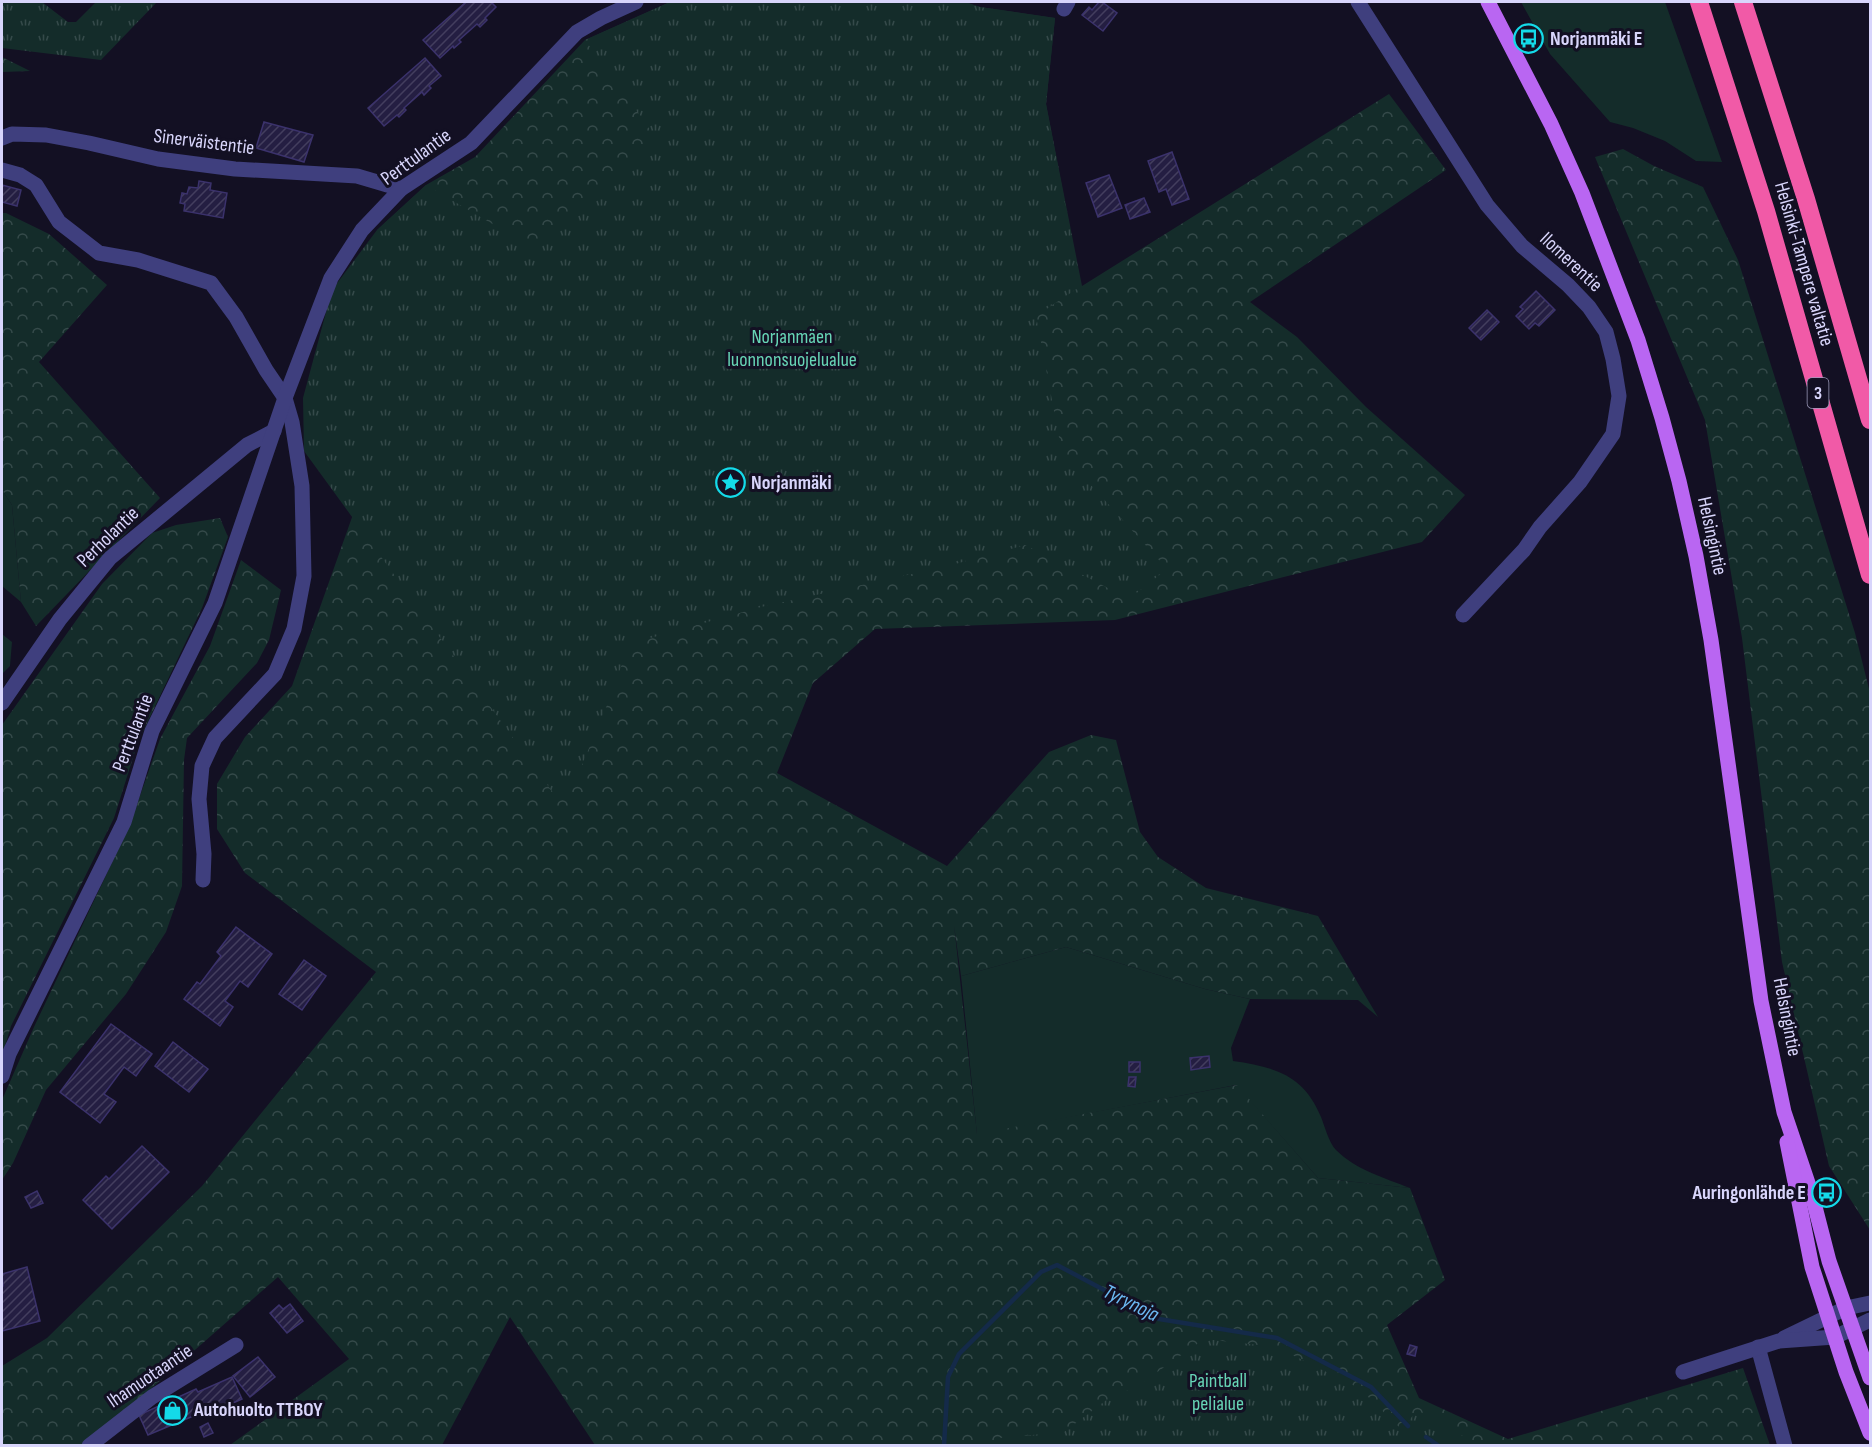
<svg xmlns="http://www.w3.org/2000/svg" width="1872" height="1447" viewBox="0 0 1872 1447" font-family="'Sofia Sans Condensed',sans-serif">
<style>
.green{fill:#142c2a}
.forest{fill:url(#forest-crowns)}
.park{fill:url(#park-tufts)}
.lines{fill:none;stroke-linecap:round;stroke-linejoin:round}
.stream{stroke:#142a49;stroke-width:4.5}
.building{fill:url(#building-hatch);stroke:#3b326c;stroke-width:1.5}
.minor{stroke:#3f3f7e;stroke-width:15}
.major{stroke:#b966f2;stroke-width:15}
.highway{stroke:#f15aa7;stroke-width:18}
.labels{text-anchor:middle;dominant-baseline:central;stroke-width:6;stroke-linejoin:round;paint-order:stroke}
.shield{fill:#131023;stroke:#9d9aba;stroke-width:1.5}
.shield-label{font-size:18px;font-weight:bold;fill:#d8d5fb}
.poi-label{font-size:20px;font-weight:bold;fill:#d8d5fb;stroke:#131023;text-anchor:start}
.street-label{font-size:20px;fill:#d8d5fb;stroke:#131023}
.park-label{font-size:20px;fill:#67d5b6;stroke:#131023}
.water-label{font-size:21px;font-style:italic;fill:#6cb9f3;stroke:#131023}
</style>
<defs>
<pattern id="forest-crowns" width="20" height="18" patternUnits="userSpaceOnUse" patternTransform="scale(1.5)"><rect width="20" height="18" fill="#142c2a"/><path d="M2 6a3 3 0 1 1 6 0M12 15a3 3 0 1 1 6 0" fill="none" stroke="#354a4a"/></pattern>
<pattern id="park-tufts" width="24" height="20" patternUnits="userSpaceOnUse" patternTransform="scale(1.5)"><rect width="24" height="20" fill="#142c2a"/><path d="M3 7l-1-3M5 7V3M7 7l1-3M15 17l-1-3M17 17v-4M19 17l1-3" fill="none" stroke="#354a4a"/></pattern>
<pattern id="building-hatch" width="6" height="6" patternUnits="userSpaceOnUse" patternTransform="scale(1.5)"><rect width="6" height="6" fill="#241e42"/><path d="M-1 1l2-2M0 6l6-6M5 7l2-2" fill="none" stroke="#433e5e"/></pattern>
</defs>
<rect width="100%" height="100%" fill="#131023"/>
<g class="green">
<path d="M1521,2H1665L1722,162L1696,161L1665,141L1633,128L1610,122L1550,54Z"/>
<path d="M2,490L12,505L21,602L2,586Z"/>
<path d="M2,634L12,642L10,666L2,674Z"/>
<path d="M1066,947L1205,989L1250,999L1231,1048L1233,1061C1275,1067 1304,1075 1321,1117C1325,1127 1329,1143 1336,1150C1356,1170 1385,1178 1410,1188L1318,1178L1236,1085L977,1135L961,976Z"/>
</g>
<g class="forest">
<path d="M670,2H965L980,7L1055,18L1046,104L1082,286L1389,94L1446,170L1250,302L1297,337L1366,407L1465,495L1422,542L1115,620L875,629L813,683L777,773L947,866L1049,752L1091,735L1116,740L1140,832L1158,857L1206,888L1318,916L1378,1017L1358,1000L1250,999L1205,989L1066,947L961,976L954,925L977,1134L1237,1085L1318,1178L1410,1188L1445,1280L1387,1325L1419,1398L1508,1439L1743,1368L1770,1445H595L510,1317L442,1445H230L349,1359L278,1277L96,1437L80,1445L2,1446V1366L47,1338L202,1186L376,972L245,873L217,829V784L245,737L292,686L361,492L377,230L426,185L475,157L585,40Z"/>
<path d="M2,57L30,71L2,72Z"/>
<path d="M1623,149L1654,166L1703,187L1738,260L1855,633L1870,693V1230L1829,1166L1782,962L1742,638L1705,420L1595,157Z"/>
<path d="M2,213H6L49,234L107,285L39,362L160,498L36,626L21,602L12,505L2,490Z"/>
<path d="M220,518L228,537L202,608L138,742L114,818L11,1026L2,1056V725L102,584L152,533L176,525Z"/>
<path d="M241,560L281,590L269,640L257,663L187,738L184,760L182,886L166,932L126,994L46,1090L13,1163L2,1180V1100L34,1027L129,827L160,739L210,646Z"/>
</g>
<g class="park">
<path d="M2,2H42L68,22H76L96,2H157L101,60L2,48Z"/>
<path d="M670,2H965L980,7L1055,18L1046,104L1081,286L1036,316L1062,453L1167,569L1129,599L1025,545L944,567L761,607L629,644L610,698L569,796L554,794L304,451L303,398L332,290L377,230L426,185L535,249L656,138L585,40Z"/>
<path d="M1204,1339L1276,1347L1359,1388L1402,1430L1417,1410L1479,1445H987L1000,1438L1064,1432L1105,1401L1139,1385Z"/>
</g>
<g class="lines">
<g class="stream">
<path d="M1426,1437L1439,1446"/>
<path d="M944,1446L948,1377L959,1354L1041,1272L1057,1265L1159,1319L1277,1338L1371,1387L1408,1426"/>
</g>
</g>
<g class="building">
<path d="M466,2H491L496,7L485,18L487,20L480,27L477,24L459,40L461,42L454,48L453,46L440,58L423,40Z"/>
<path d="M1099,2H1102L1117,13L1103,31L1082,15L1089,7L1092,10Z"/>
<path d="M425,58L441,76L429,86L431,88L424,95L422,92L404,108L406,110L399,117L397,115L384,126L368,108Z"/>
<path d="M264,122L313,135L304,162L256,148Z"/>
<path d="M1172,152L1189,199L1172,205L1166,189L1159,192L1148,161Z"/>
<path d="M1109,175L1122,208L1098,217L1086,183Z"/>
<path d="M199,181L211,183L210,190L227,193L223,218L184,211L185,204L180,203L182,193L187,194L189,187L198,188Z"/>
<path d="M2,185L21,190L17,206L2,202Z"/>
<path d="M1144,198L1150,212L1130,219L1125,205Z"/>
<path d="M1536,291L1555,310L1539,326L1535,323L1529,329L1516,316L1523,309L1520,307Z"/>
<path d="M1487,310L1499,322L1481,340L1469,328Z"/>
<path d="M236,927L272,954L248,987L240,981L225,1001L233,1007L220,1026L184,999L197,982L200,984L221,956L217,952Z"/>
<path d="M304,960L326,976L302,1010L279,994Z"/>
<path d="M111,1024L152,1054L136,1076L124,1067L104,1094L116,1102L100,1123L60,1092Z"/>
<path d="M173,1042L208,1069L189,1092L155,1066Z"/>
<path d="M1209,1056L1210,1067L1191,1070L1190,1058Z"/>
<rect x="1129" y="1062" width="11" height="10"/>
<path d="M1129,1077H1136L1135,1087L1128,1086Z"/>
<path d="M142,1146L169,1172L112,1229L83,1200L106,1176L109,1179Z"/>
<path d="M37,1191L43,1203L31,1208L25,1197Z"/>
<path d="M27,1267L40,1321L2,1331V1287L3,1286L2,1274Z"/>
<path d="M290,1304L303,1321L287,1333L270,1313L279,1305L283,1309Z"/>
<path d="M1410,1345L1417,1347L1415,1356L1407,1354Z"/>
<path d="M258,1357L275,1377L250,1397L233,1376Z"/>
<path d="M232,1377L242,1399L205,1415L203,1412L148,1435L139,1415L196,1389L198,1392Z"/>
<path d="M208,1423L213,1433L204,1437L200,1427Z"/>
</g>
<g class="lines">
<g class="minor">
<path d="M1358,2L1487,205L1522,246L1568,285L1589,307L1606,332L1613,359L1619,396L1613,434L1580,482L1540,527L1524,550L1463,615"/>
<path d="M1064,9L1068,2"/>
<path d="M2,138L12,134L46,135L89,143L158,159L235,169L357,176L401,189"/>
<path d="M2,170L20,175L36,185L59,222L99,253L138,260L211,283L236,317L266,370L285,398L292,422L302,486L304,576L294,629L275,674L215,738L202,766L199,799L204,854L203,880"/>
<path d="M2,703L60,619L110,558L247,445L274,431"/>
<path d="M2,1076L9,1054L124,822L152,731L215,603L285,398L331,278L362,230L401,189L471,143L577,32L601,18L636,2"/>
<path d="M1784,1338L1846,1308L1870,1303"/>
<path d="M1758,1347L1785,1446"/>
<path d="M1683,1372L1779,1341L1835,1337L1870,1320"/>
<path d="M89,1446L152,1397L236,1345"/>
</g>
<g class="major">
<path d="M1488,2L1551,124L1582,193L1638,340L1662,418L1679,481L1696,556L1711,640L1761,1001L1784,1112L1812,1195L1829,1261L1870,1378"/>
<path d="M1787,1142L1812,1267L1846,1372L1870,1433"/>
</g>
<g class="highway">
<path d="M1699,2L1766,211L1870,575"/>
<path d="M1743,2L1806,199L1870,420"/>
</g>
</g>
<defs>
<symbol id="bus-ring" viewBox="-11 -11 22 22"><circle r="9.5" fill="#131023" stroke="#14dae9" stroke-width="1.5"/><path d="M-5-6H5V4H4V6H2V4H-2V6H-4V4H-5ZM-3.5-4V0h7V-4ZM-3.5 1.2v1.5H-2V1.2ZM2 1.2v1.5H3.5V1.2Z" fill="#14dae9"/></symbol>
<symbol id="sight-ring" viewBox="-11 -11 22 22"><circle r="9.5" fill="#131023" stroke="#14dae9" stroke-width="1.5"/><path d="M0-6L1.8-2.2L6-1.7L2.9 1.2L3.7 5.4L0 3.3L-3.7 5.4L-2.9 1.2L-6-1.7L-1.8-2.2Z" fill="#14dae9"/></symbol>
<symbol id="shop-ring" viewBox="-11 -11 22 22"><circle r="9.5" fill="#131023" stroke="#14dae9" stroke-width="1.5"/><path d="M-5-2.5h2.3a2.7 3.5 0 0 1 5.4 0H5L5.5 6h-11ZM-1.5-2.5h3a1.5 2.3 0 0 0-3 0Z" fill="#14dae9"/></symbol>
</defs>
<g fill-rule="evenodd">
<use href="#bus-ring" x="1512" y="22" width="33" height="33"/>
<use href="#sight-ring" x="714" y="466" width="33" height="33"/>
<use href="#bus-ring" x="1810" y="1176" width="33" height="33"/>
<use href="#shop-ring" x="156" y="1394" width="33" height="33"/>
</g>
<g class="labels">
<rect class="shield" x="1807.5" y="378" width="21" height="30" rx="4.5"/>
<g class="shield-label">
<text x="1818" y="393">3</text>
</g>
<g class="poi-label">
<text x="1550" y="39">Norjanmäki E</text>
<text x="751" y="483">Norjanmäki</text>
<text x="1806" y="1193" text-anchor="end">Auringonlähde E</text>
<text x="194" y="1410">Autohuolto TTBOY</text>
</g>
<g class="street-label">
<text transform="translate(204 142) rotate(7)">Sinerväistentie</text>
<text transform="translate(416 157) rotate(-36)">Perttulantie</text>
<text transform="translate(1571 262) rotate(43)">Ilomerentie</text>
<text transform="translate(1804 264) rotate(74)">Helsinki-Tampere valtatie</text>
<text transform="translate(1712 536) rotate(78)">Helsingintie</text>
<text transform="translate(108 537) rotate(-44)">Perholantie</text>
<text transform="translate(133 733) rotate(-69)">Perttulantie</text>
<text transform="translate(1787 1017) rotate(79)">Helsingintie</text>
<text transform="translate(150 1376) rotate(-34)">Ihamuotaantie</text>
</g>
<g class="park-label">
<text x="792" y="337">Norjanmäen<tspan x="792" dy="23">luonnonsuojelualue</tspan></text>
<text x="1218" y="1381">Paintball<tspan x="1218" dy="23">pelialue</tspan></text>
</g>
<g class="water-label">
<text transform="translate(1131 1303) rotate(26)">Tyrynoja</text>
</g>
</g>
<rect width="1872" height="1447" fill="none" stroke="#d8d5fb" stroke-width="6"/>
</svg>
